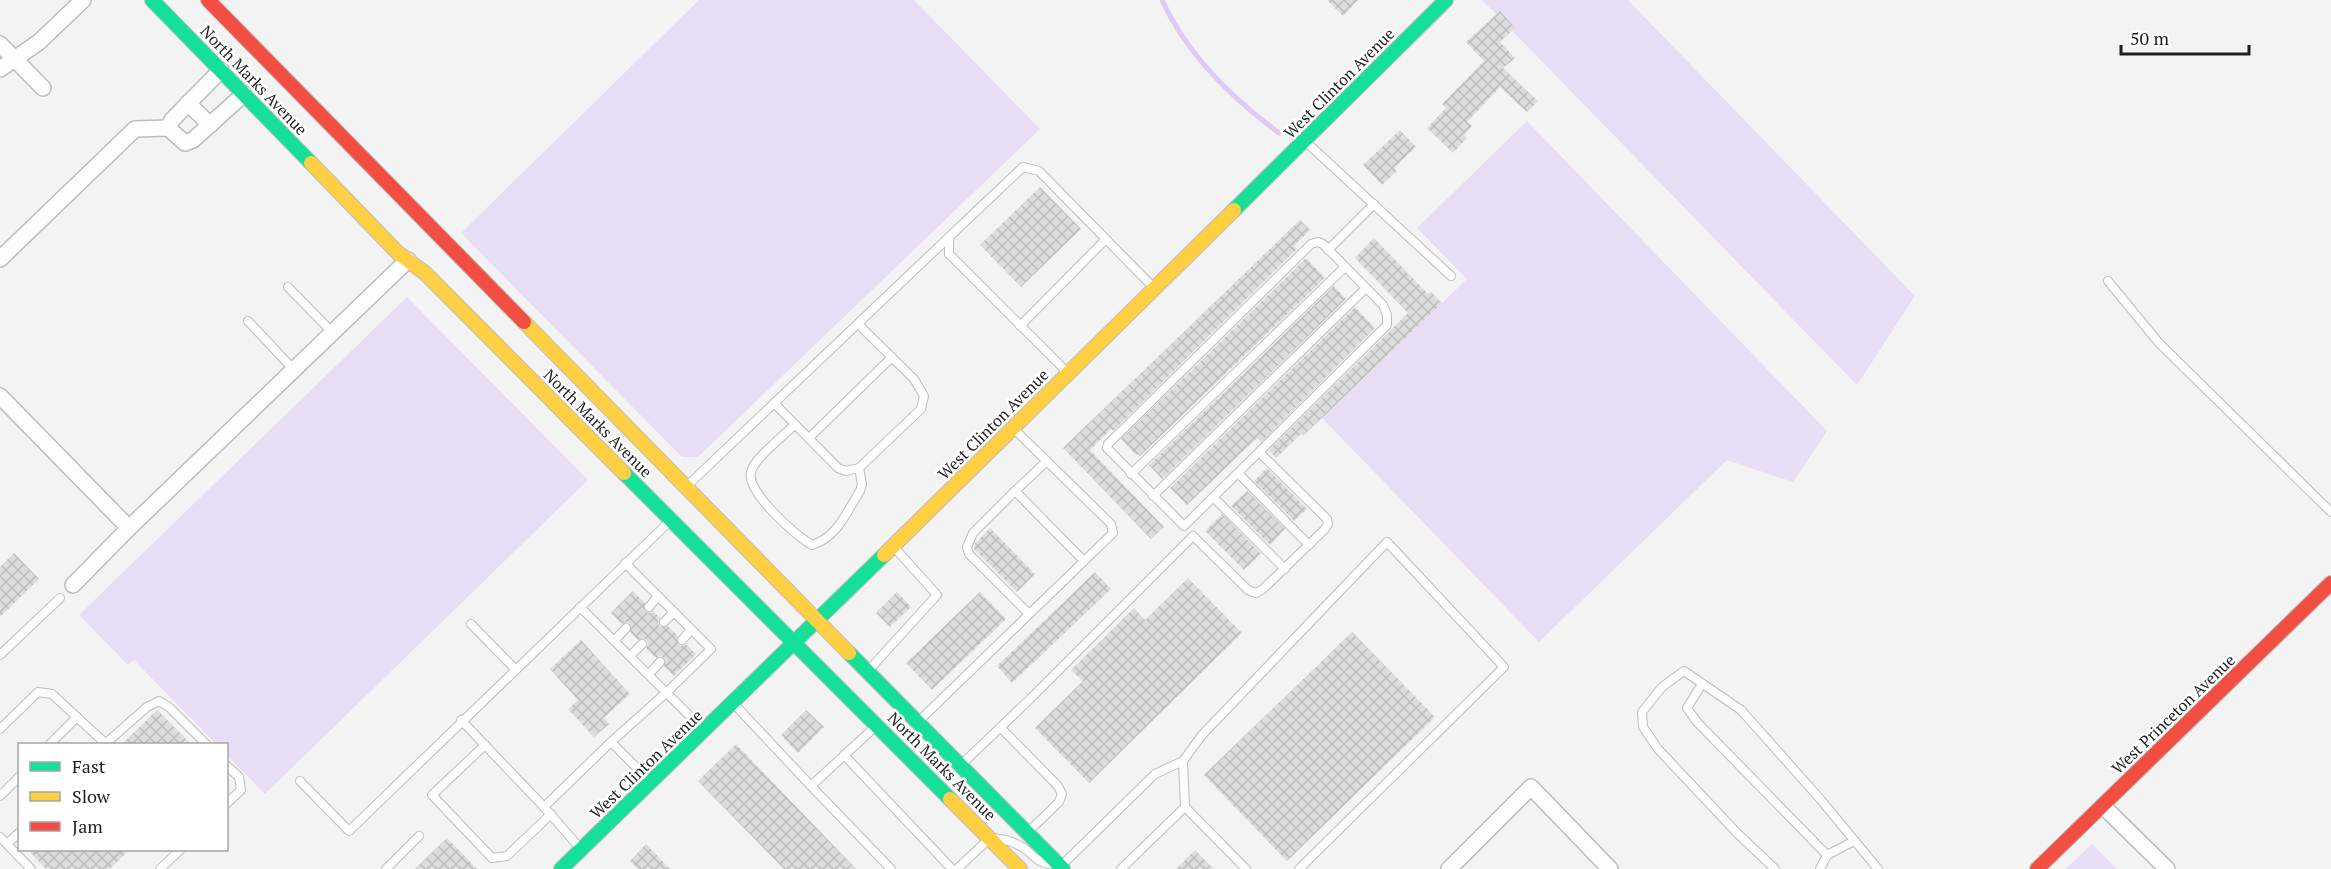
<svg xmlns="http://www.w3.org/2000/svg" width="2331" height="869" viewBox="0 0 2331 869" font-family="'PT Serif',serif">
<style>
.grass{fill:#e7def6}
.lines{fill:none;stroke-linecap:round;stroke-linejoin:round}
.stream{stroke:#ddcaf5;stroke-width:5}
.building{fill:url(#building-cross-hatch)}
.lane-casing{stroke:#bdbdbe;stroke-width:10}
.street-casing{stroke:#bdbdbe;stroke-width:18}
.fast-casing{stroke:#bdbdbe;stroke-width:16}
.slow-casing{stroke:#bdbdbe;stroke-width:16}
.jam-casing{stroke:#bdbdbe;stroke-width:16}
.lane{stroke:#fdfdfd;stroke-width:8}
.street{stroke:#fdfdfd;stroke-width:15}
.fast{stroke:#16e098;stroke-width:14}
.slow{stroke:#ffcf43;stroke-width:14}
.jam{stroke:#f24e42;stroke-width:14}
.labels{text-anchor:middle;dominant-baseline:central;stroke-width:5;stroke-linejoin:round;paint-order:stroke}
.street-label{font-size:16px;fill:#201f20;stroke:#fff}
</style>
<defs>
<pattern id="building-cross-hatch" width="8" height="8" patternUnits="userSpaceOnUse" patternTransform="scale(1.5)"><rect width="8" height="8" fill="#dbdcdc"/><path d="M0 0l8 8M0 8l8-8" fill="none" stroke="#bcbcbc"/></pattern>
</defs>
<rect width="100%" height="100%" fill="#f3f3f4"/>
<g class="grass">
<path d="M699,0H914L1040,129L698,457H682L461,233Z"/>
<path d="M1482,0H1628L1915,296L1857,385Z"/>
<path d="M1527,121L1827,431L1793,482L1727,460L1539,642L1322,418L1467,279L1417,228Z"/>
<path d="M407,297L588,480L265,794L227,755L226,744H216L134,660L128,665L79,615Z"/>
<path d="M2092,844L2117,869H2066Z"/>
</g>
<g class="lines">
<path class="stream" d="M1162,0C1186,53 1233,99 1279,133"/>
</g>
<g class="building">
<path d="M1327,0H1358L1343,16Z"/>
<path d="M1500,11L1515,28L1500,42L1515,58L1503,68L1538,101L1527,112L1500,87L1467,122L1472,126L1464,135L1467,138L1453,153L1427,128L1446,108L1442,104L1484,61L1466,42Z"/>
<path d="M1400,130L1416,147L1394,168L1397,171L1382,185L1363,165Z"/>
<path d="M1040,187L1081,229L1021,287L980,245Z"/>
<path d="M1300,220L1310,230L1294,246L1297,249L1113,431L1111,429L1090,450L1164,527L1151,539L1063,448Z"/>
<path d="M1374,238L1428,294L1431,292L1442,303L1303,436L1301,434L1276,458L1269,450L1408,313L1355,258Z"/>
<path d="M1306,258L1325,278L1140,456L1138,454L1136,455L1121,439Z"/>
<path d="M1334,286L1346,299L1162,479L1149,465Z"/>
<path d="M1355,307L1375,328L1261,442L1257,438L1187,505L1170,488Z"/>
<path d="M1267,468L1307,509L1294,521L1254,481Z"/>
<path d="M1247,491L1285,529L1270,545L1231,506Z"/>
<path d="M1222,514L1261,554L1244,570L1205,531Z"/>
<path d="M990,528L1035,574L1017,592L974,549L975,544Z"/>
<path d="M14,553L39,579L0,617V567Z"/>
<path d="M1095,572L1111,589L1012,683L997,666Z"/>
<path d="M1188,578L1242,633L1089,783L1035,728L1083,681L1071,670L1134,608L1145,620Z"/>
<path d="M633,591L645,603V611L649,613L653,611L660,618L658,623L660,627L668,626L678,636V644L681,646L686,644L696,654L674,676L664,666V658L661,656L656,658L646,648L648,643L646,639L638,640L630,632V624L627,622L622,624L611,613Z"/>
<path d="M897,592L911,607L890,627L876,613Z"/>
<path d="M980,592L1006,619L932,690L906,663Z"/>
<path d="M1352,632L1435,717L1287,861L1204,775Z"/>
<path d="M581,640L630,694L604,718L609,724L594,737L568,709L578,700L550,669Z"/>
<path d="M157,710L191,744H122Z"/>
<path d="M806,710L824,727L798,753L781,735Z"/>
<path d="M736,744L856,869H784L698,781Z"/>
<path d="M447,838L477,869H415Z"/>
<path d="M646,844L670,869H638L630,861Z"/>
<path d="M27,849H130L110,869H46Z"/>
<path d="M1195,850L1214,869H1176Z"/>
</g>
<g class="lines">
<defs>
<g id="lane">
<path d="M1305,141L1451,276"/>
<path d="M1328,250L1374,204"/>
<path d="M2108,281L2159,343L2331,512"/>
<path d="M288,287L333,333"/>
<path d="M248,321L294,370"/>
<path d="M1020,326L1106,239"/>
<path d="M1067,372L949,254V237L1023,167L1039,171L1153,287"/>
<path d="M774,403L838,468L846,471L859,468L921,409L924,396L914,379L858,324"/>
<path d="M795,424C784,436 755,457 751,472C746,492 796,536 812,545C837,538 847,511 860,491L862,484L859,468"/>
<path d="M809,438L892,357"/>
<path d="M1047,461L1015,491L1084,561"/>
<path d="M1238,473L1309,545"/>
<path d="M1131,474L1345,267"/>
<path d="M687,486L949,237"/>
<path d="M1015,491L973,533L967,547L969,554L1029,614"/>
<path d="M1153,496L1366,288"/>
<path d="M1213,497L1285,569"/>
<path d="M625,563L711,649L667,692L611,742L649,780"/>
<path d="M580,607L703,729"/>
<path d="M649,607L658,596"/>
<path d="M664,622L674,612"/>
<path d="M471,624L515,669"/>
<path d="M682,640L691,630"/>
<path d="M614,641L626,628"/>
<path d="M0,655L60,598"/>
<path d="M630,656L642,644"/>
<path d="M868,671L937,595L894,547"/>
<path d="M649,674L660,662"/>
<path d="M1702,684L1687,708L1697,722L1827,855"/>
<path d="M734,704L811,786"/>
<path d="M461,720L544,807"/>
<path d="M920,720L1113,533L1111,524L1014,429"/>
<path d="M876,726L811,786L891,869"/>
<path d="M1001,728L1058,786L1062,794L1059,802L1028,832"/>
<path d="M0,729L38,692L52,694L106,744"/>
<path d="M50,744L77,717"/>
<path d="M105,744L147,707L159,701L169,707L206,744"/>
<path d="M485,745L432,795L492,858L507,856L551,814"/>
<path d="M844,755L952,869"/>
<path d="M1183,761L1202,735L1387,542L1504,667L1299,869"/>
<path d="M226,765L239,777L241,790L226,804"/>
<path d="M961,765L1030,699L1193,536L1248,590L1256,593L1263,589L1325,529L1328,524L1327,519L1259,452L1184,526L1107,448L1108,444L1311,244L1318,242L1323,244L1383,305L1387,315V325L1259,452"/>
<path d="M300,781L349,831L670,521"/>
<path d="M0,796L20,776"/>
<path d="M1185,807L1246,869"/>
<path d="M0,837L31,869"/>
<path d="M7,844L20,832"/>
<path d="M580,848L544,807L611,742"/>
<path d="M1061,866L1155,774L1183,761L1185,807L1121,869"/>
<path d="M160,869L180,850"/>
<path d="M386,869L419,836"/>
<path d="M957,869L990,838C1002,839 1011,840 1022,847C1032,853 1036,862 1049,864"/>
<path d="M1775,869L1737,833L1658,749L1643,727L1642,712L1662,687L1684,671L1741,710L1821,800L1878,869"/>
<path d="M1820,869L1827,855L1854,841"/>
</g>
<g id="street">
<path d="M0,44L43,88"/>
<path d="M0,69L39,42L83,0"/>
<path d="M221,70L172,120L168,128L185,143L193,140L244,94"/>
<path d="M188,103L210,125"/>
<path d="M0,259L135,129L168,128"/>
<path d="M0,396L129,528L408,260"/>
<path d="M73,585L129,528"/>
<path d="M2103,806L2167,869"/>
<path d="M1449,869L1531,787L1610,869"/>
</g>
<g id="fast">
<path d="M152,0L311,163"/>
<path d="M1234,210L1446,0"/>
<path d="M624,473L950,799"/>
<path d="M849,653L1063,869"/>
<path d="M561,869L884,555"/>
</g>
<g id="slow">
<path d="M311,163L398,253L425,273L624,473"/>
<path d="M524,322L849,653"/>
<path d="M884,555L1234,210"/>
<path d="M950,799L1020,869"/>
</g>
<g id="jam">
<path d="M208,0L524,322"/>
<path d="M2037,869L2331,583"/>
</g>
</defs>
<use href="#lane" class="lane-casing"/>
<use href="#street" class="street-casing"/>
<use href="#fast" class="fast-casing"/>
<use href="#slow" class="slow-casing"/>
<use href="#jam" class="jam-casing"/>
<use href="#lane" class="lane"/>
<use href="#street" class="street"/>
<use href="#fast" class="fast"/>
<use href="#slow" class="slow"/>
<use href="#jam" class="jam"/>
</g>
<g class="labels">
<g class="street-label">
<text transform="translate(254 80) rotate(46)">North Marks Avenue</text>
<text transform="translate(1339 83) rotate(-45)">West Clinton Avenue</text>
<text transform="translate(598 423) rotate(45)">North Marks Avenue</text>
<text transform="translate(993 424) rotate(-45)">West Clinton Avenue</text>
<text transform="translate(2173 714) rotate(-44)">West Princeton Avenue</text>
<text transform="translate(646 764) rotate(-44)">West Clinton Avenue</text>
<text transform="translate(942 766) rotate(45)">North Marks Avenue</text>
</g>
</g>
<rect x="18" y="743" width="210" height="108" fill="#ffffff" stroke="#a6a5a6" stroke-width="1.5"/>
<rect x="30" y="762" width="30" height="9" fill="#16e098" stroke="#a6a5a6" stroke-width="1.5"/>
<text x="72" y="773" font-size="18" fill="#201f20">Fast</text>
<rect x="30" y="792" width="30" height="9" fill="#ffcf43" stroke="#a6a5a6" stroke-width="1.5"/>
<text x="72" y="803" font-size="18" fill="#201f20">Slow</text>
<rect x="30" y="822" width="30" height="9" fill="#f24e42" stroke="#a6a5a6" stroke-width="1.5"/>
<text x="72" y="833" font-size="18" fill="#201f20">Jam</text>
<path d="M2121 45v9h128v-9" fill="none" stroke="#201f20" stroke-width="3"/>
<text x="2130" y="45" font-size="18" fill="#201f20" stroke="#ffffff" stroke-width="4.5" paint-order="stroke">50 m</text>
</svg>
